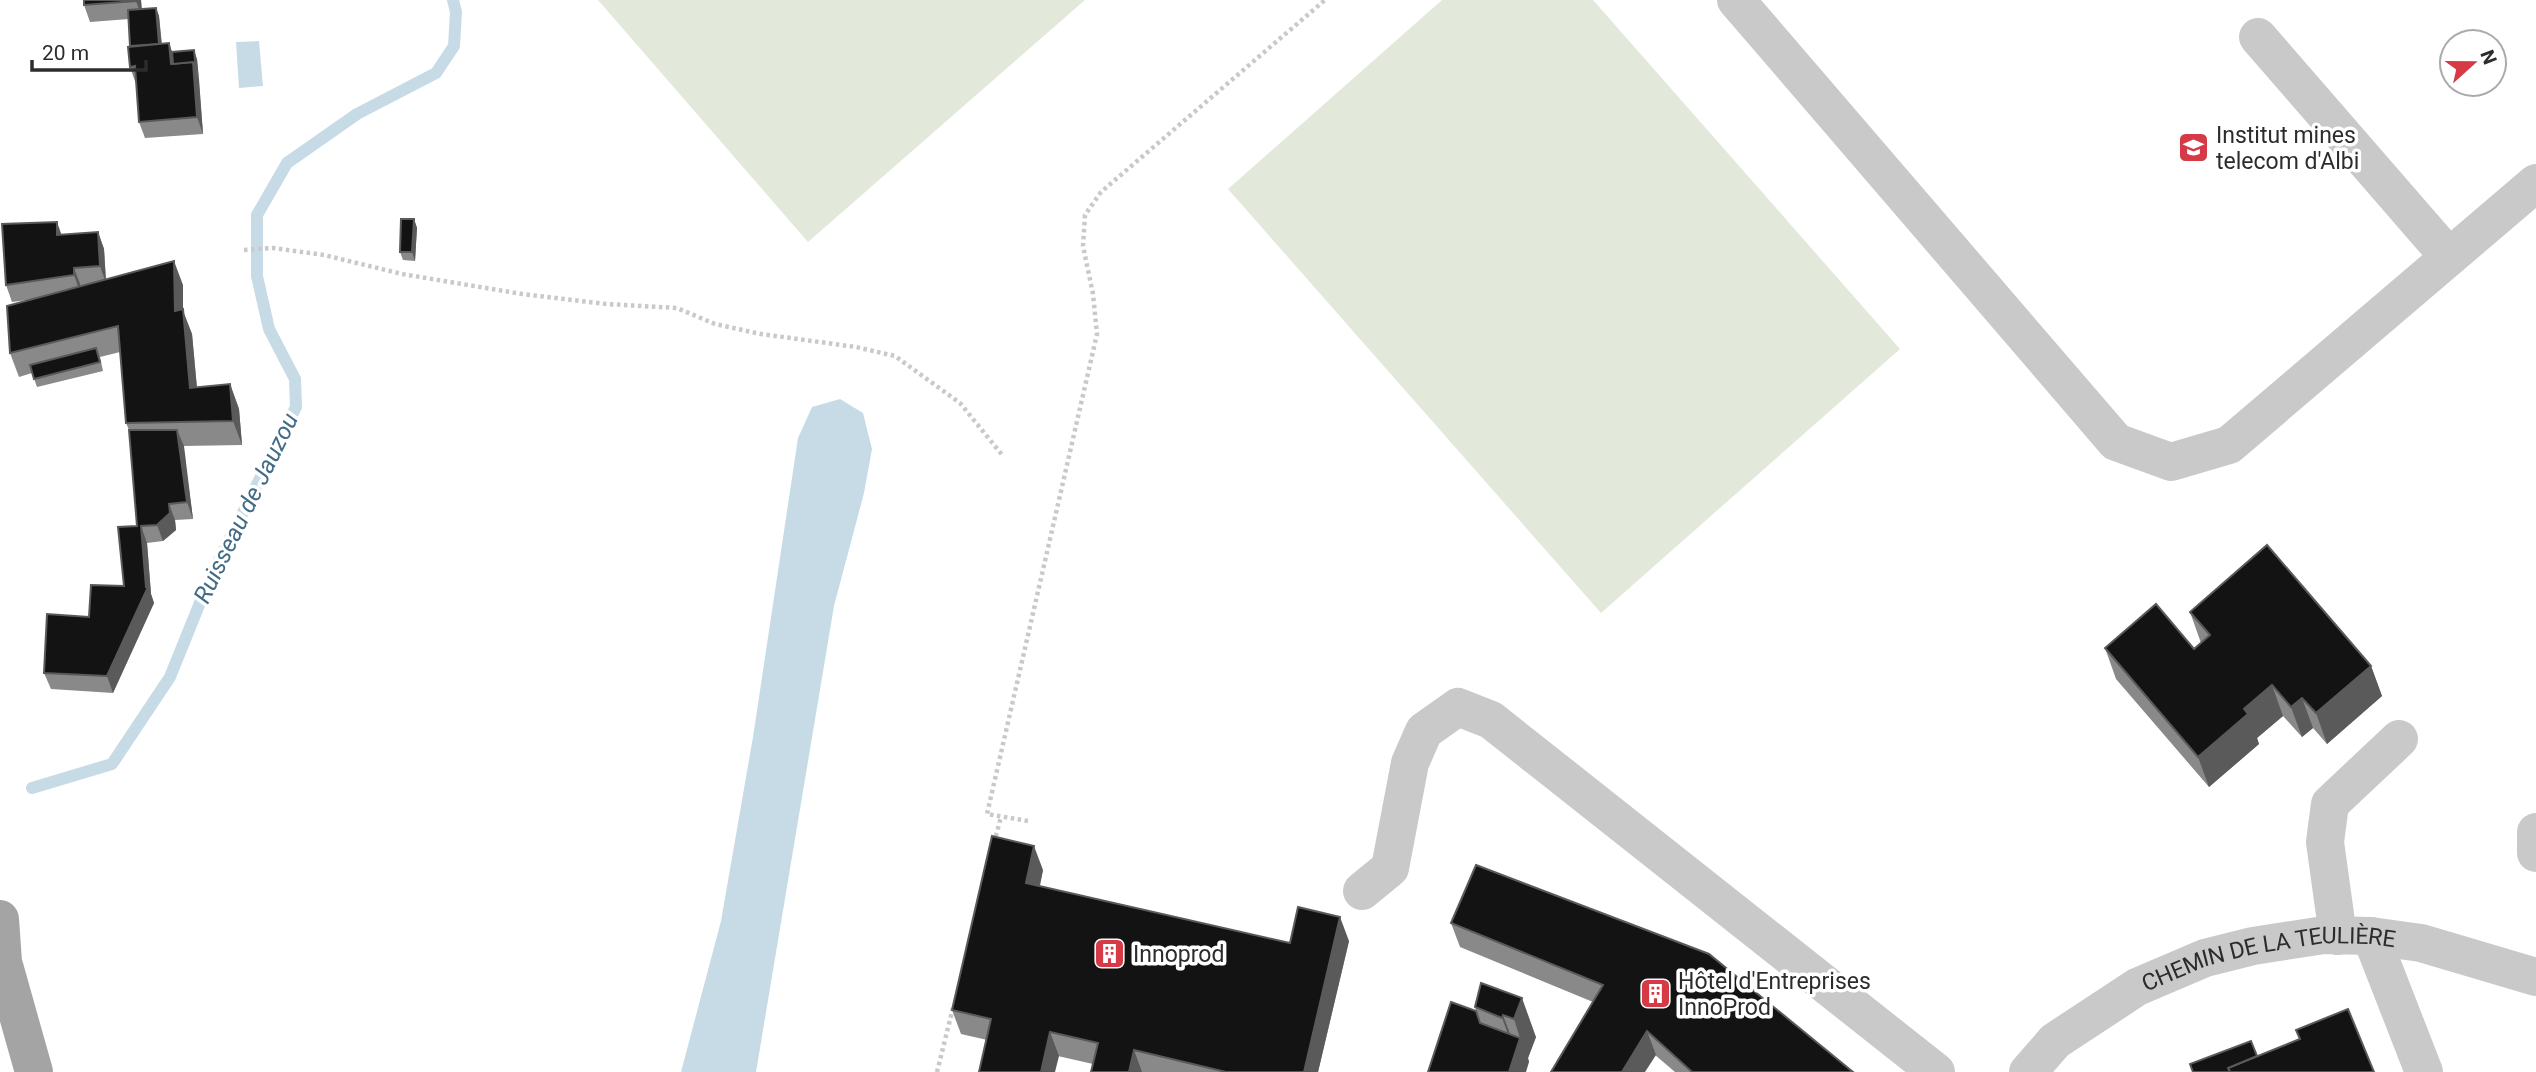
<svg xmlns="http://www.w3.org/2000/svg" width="2536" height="1072" viewBox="0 0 2536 1072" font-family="Roboto,sans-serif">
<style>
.garden{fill:#e2e8da}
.water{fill:#c7dbe7}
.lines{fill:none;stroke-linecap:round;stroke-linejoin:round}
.stream{stroke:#c7dbe7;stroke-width:12}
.path{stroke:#c9c9c9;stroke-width:4.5;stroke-dasharray:3.5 3.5;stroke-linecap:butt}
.minor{stroke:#c9c9c9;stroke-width:38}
.major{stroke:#a4a4a4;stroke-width:38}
.wall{fill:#898989}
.shaded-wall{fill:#5a5a5a}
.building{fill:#131313;stroke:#5a5a5a;stroke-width:2}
.labels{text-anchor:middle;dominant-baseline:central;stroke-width:7;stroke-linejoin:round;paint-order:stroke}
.poi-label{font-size:23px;fill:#2c2c2c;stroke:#fff;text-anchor:start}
.street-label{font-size:23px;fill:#2c2c2c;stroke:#fff}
.water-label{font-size:24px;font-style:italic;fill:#416b86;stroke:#fff}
</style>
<rect width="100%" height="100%" fill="#fff"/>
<g class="garden">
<path d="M598,0H1085L808,242Z"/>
<path d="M1442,0H1593L1900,349L1601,613L1228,189Z"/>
</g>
<g class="water">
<path d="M259,41L263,86L239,88L236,42Z"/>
<path d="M840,399L863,413L872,449L864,493L834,606L756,1072H681L721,921L753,737L798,438L812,407Z"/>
</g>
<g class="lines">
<path class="stream" d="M32,788L112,764L170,677L210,578L296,407L295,379L269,329L257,276V215L287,163L357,114L436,73L454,46L456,12L453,0"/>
<g class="path">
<path d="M244,250L273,248L324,255L402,274L522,294L606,304L677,308L715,324L761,334L856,347L895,356L960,403L1003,456"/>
<path d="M1028,821L987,814L1097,334L1093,294L1083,246L1085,215L1101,192L1325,0"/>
<path d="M994,843L1001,817"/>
<path d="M937,1072L953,1008"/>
</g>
<g class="minor">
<path d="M1736,0L2116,442L2171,462L2229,445L2536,183"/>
<path d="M2258,37L2449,257"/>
<path d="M2536,832V853"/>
<path d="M1362,891L1390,868L1410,763L1424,731L1458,707L1491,720L1936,1072"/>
<path d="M2338,936L2325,842L2330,804L2399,739"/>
<path d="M2371,936L2424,1072"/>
<path id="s1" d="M2028,1072L2055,1041L2137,987L2205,958L2253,946L2324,935L2371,936L2421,943L2536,977"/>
</g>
<path class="major" d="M0,919L3,962L34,1072"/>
</g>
<g class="wall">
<path d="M84,0H141L142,9L156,8L159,16L162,44L172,52L197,59L203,134L145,138L139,122L136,84L130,67V46L129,19L90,22L84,5Z"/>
<path d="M414,219L417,228L415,261L403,260L400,252Z"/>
<path d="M98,232L104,249L106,280L183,285V311L192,334L197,387L230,384L239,409L242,445L183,446L193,519L175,520L176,530L163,541L147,543L151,594L154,603L113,693L51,689L44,673L89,617L124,586L137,526L129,430L126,423L120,352L100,357L103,371L37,387L32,373L19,377L10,353L35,299L12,302L6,285L61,235Z"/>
<path d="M2190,612L2371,666L2382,696L2327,744L2313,728L2302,737L2283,716L2257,738L2259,744L2209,787L2116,679L2105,648L2194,649L2201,643Z"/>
<path d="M1043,870L1040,886L1290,943L1349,941L1318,1072H1091L1093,1064L961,1034L952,1010Z"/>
<path d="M1451,923L1853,1072H1675L1593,1002L1460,947Z"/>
<path d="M1481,983L1536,1037L1528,1058L1529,1062L1428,1072L1476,1011L1475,1007Z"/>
</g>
<g class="shaded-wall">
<path d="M136,0H141L142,18L136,1Z"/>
<path d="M156,8L159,16L163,61L160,52Z"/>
<path d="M169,43L175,60L176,72L171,64Z"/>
<path d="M194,50L197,59L199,79L196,70Z"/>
<path d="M193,62L199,79L203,134L197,117Z"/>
<path d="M414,219L417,228L415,261L412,252Z"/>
<path d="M57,222L63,239L57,235Z"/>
<path d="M98,232L104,249L106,283L100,266Z"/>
<path d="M174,261L183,285V311L192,334L199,412L190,388L175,311Z"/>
<path d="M74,268L80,284V292L74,275Z"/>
<path d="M230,384L239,409L242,445L233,421Z"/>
<path d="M177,430L184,446L193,519L187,502Z"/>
<path d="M169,504L175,520L176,530L163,541L157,525Z"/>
<path d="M141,526L147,543L151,594L154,603L113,693L107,676L146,587Z"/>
<path d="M2371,666L2382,696L2327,744L2316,713Z"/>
<path d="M2272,685L2283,716L2257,738L2259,744L2209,787L2198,757L2244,709Z"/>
<path d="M2302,698L2313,728L2302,737L2291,707Z"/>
<path d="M1034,846L1043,870L1035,907L1026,883Z"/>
<path d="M1340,917L1349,941L1318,1072H1304Z"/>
<path d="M1522,998L1536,1037L1528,1058L1529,1062L1526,1072H1509L1515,1053L1502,1018L1503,1015L1516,1050L1520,1038L1514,1019Z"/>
<path d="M1647,1031L1656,1055L1645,1072H1622Z"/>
<path d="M1050,1032L1059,1056L1055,1072H1041Z"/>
<path d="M1134,1050L1142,1072H1129Z"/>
</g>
<g class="building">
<path d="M84,0H136V1L84,5Z"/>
<path d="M156,8L159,44L130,46L128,10Z"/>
<path d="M169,43L171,64L193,62L197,117L139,122L135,66L130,67L128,47Z"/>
<path d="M194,50L196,70L193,62L173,64L172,52Z"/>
<path d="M401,219H414L412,252H400Z"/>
<path d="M57,222V235L98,232L100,266L74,268V275L6,285L2,224Z"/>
<path d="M174,261L175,311L183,309L190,388L230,384L233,421L126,423L118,326L10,353L7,306Z"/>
<path d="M96,348L100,362L34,379L30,365Z"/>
<path d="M129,430H177L187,502L169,504L170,513L157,525L141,526L146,587H148L107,676L44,673L47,614L89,617L91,585L124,586L118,527L137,526Z"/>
<path d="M2267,545L2371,666L2316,713L2302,698L2291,707L2272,685L2244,709L2248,714L2198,757L2105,648L2156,604L2194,649L2210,635L2190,612Z"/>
<path d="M992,836L1034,846L1026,883L1290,943L1298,907L1340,917L1304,1072H1226L1134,1050L1129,1072H1091L1098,1043L1050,1032L1041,1072H979L991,1019L952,1010Z"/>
<path d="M1476,865L1709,954L1853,1072H1692L1647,1031L1622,1072H1551L1603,985L1451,923Z"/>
<path d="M1481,983L1522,998L1514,1019L1503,1015L1502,1018L1475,1007Z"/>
<path d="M1451,1002L1476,1011L1480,1023L1520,1038L1509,1072H1428Z"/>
<path d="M2348,1009L2374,1072H2230L2228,1068L2300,1039L2296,1030Z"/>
<path d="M2251,1041L2257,1056L2228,1068L2230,1072H2193L2190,1064Z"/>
</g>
<defs>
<symbol id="university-square" viewBox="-11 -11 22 22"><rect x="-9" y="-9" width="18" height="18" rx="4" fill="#d63a46" stroke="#fff"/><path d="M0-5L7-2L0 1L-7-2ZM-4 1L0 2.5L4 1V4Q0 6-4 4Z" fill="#fff"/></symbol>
<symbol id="building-square" viewBox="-11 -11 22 22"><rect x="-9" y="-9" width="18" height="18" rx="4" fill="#d63a46" stroke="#fff"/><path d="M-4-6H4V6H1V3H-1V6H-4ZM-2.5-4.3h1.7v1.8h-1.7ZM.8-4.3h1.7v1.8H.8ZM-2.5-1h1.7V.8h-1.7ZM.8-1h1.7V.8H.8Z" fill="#fff"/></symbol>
</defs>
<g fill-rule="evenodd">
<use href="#university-square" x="2176" y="130" width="35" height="35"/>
<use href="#building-square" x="1092" y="936" width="35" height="35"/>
<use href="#building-square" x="1638" y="976" width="35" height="35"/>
</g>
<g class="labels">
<g class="poi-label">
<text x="2216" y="135">Institut mines<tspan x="2216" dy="26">telecom d'Albi</tspan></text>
<text x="1133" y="954">Innoprod</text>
<text x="1678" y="981">Hôtel d'Entreprises<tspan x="1678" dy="26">InnoProd</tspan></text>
</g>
<g class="street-label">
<text stroke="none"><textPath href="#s1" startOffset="276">CHEMIN DE LA TEULIÈRE</textPath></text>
</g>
<g class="water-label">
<text transform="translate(246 508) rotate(-64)">Ruisseau de Jauzou</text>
</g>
</g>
<g transform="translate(2473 63) rotate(69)"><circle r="33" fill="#ffffff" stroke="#ababab" stroke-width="2"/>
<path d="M0-5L12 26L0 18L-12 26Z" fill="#d63a46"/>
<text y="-10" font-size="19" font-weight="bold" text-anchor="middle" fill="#2c2c2c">N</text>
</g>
<path d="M32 60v10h114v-10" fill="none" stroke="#2c2c2c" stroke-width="3.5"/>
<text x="42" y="60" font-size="21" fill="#2c2c2c" stroke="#ffffff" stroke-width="5" paint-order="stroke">20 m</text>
</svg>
